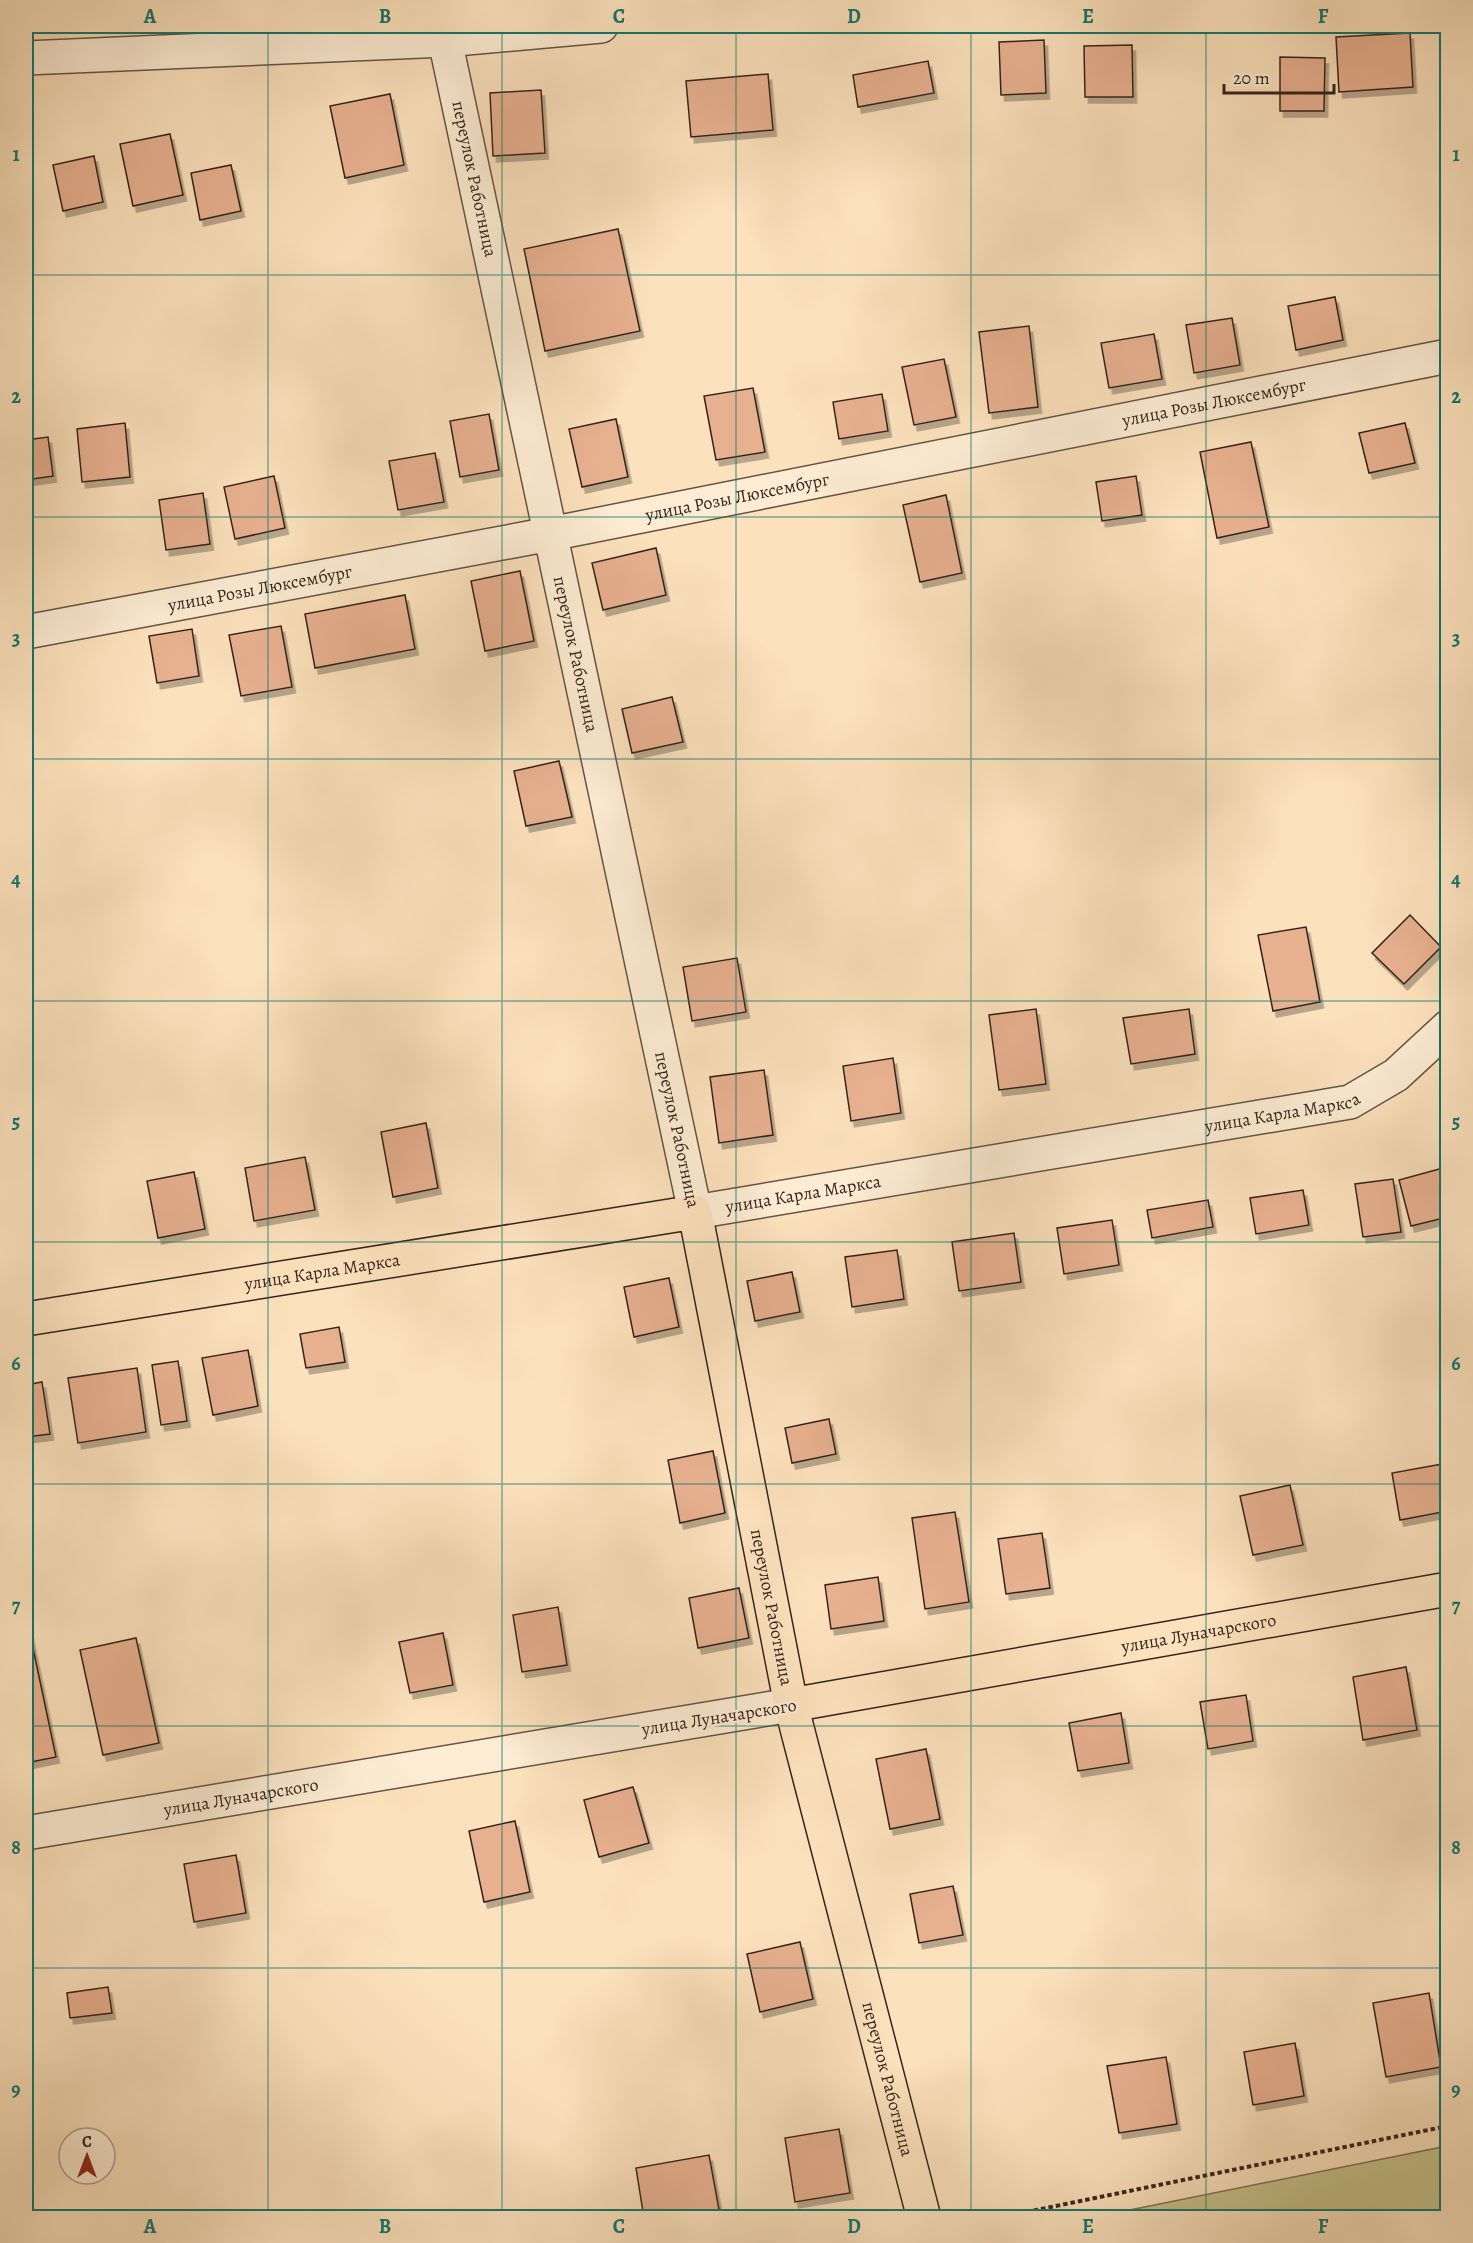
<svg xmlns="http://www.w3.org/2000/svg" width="1473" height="2243" viewBox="0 0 1473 2243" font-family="Alegreya,serif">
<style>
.green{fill:#c5c18c;stroke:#7e7254;stroke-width:1.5}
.building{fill:#e7b08f;stroke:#36241d;stroke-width:1.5;filter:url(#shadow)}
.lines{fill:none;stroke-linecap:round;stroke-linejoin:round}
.minor-casing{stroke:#675345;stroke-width:36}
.major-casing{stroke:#36241d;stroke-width:36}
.path{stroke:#36241d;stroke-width:4;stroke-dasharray:4.5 3;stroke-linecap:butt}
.minor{stroke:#fcecd3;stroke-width:33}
.major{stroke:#fbe1bc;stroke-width:33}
.grid{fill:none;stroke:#0f766e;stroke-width:1.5;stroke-opacity:0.55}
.labels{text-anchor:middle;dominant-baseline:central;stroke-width:5;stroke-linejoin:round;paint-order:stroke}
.street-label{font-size:18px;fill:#36241d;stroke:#fcecd3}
.neatline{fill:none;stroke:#0f766e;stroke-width:2}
.grid-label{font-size:20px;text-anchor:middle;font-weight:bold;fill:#0f766e}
</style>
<defs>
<filter id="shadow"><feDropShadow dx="3.5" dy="6" stdDeviation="0" flood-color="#0004"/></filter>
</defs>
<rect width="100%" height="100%" fill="#fbe1bc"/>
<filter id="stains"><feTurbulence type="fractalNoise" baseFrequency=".00333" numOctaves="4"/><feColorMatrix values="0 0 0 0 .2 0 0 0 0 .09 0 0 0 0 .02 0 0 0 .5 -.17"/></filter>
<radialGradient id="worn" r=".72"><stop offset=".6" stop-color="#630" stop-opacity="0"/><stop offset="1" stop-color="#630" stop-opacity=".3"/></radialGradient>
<path class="green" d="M1447,2146V2212L1421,2217H1095Z"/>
<g class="building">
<path d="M1410,33L1413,87L1339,92L1336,37Z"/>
<path d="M1044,40L1046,93L1001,95L999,42Z"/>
<path d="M1132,45L1133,97H1085L1084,46Z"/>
<path d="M1280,57L1325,58L1324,111H1280Z"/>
<path d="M928,61L934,93L858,107L853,75Z"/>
<path d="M768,74L773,130L691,137L686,81Z"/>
<path d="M541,90L545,153L493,156L490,93Z"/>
<path d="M390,94L404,165L345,178L330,106Z"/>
<path d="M170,134L183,195L133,206L120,144Z"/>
<path d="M94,156L103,202L63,211L53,165Z"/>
<path d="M231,165L241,211L200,220L191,173Z"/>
<path d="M618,229L640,331L545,351L524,249Z"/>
<path d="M1335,297L1343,340L1296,350L1288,306Z"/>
<path d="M1232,318L1240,365L1194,373L1186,325Z"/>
<path d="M1029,326L1038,407L989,413L979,332Z"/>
<path d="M1154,334L1162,379L1109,388L1101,343Z"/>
<path d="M944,359L956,417L914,425L902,367Z"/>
<path d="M753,388L765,452L716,460L704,396Z"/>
<path d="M882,394L888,431L839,439L833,402Z"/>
<path d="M489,414L499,470L460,477L450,421Z"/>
<path d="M616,419L628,477L582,487L569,429Z"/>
<path d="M125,423L130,477L82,482L77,429Z"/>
<path d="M1405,423L1415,463L1369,473L1359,433Z"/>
<path d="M48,437L53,476L26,480V440Z"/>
<path d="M1251,442L1269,527L1217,538L1200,452Z"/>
<path d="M435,453L444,502L398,510L389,461Z"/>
<path d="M274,476L285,528L235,539L224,487Z"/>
<path d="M1136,476L1142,515L1102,521L1096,482Z"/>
<path d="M203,493L210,544L166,550L159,500Z"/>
<path d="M946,495L962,573L920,582L903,505Z"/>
<path d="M656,548L666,595L603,610L592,563Z"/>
<path d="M520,571L534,641L485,651L471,581Z"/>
<path d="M405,595L415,649L315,668L305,614Z"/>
<path d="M281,626L292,687L241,696L229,635Z"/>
<path d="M192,629L199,676L157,683L149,636Z"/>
<path d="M672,697L683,742L632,753L622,709Z"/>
<path d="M559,761L572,817L526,826L514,771Z"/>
<path d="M1410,915L1441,947L1404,984L1372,953Z"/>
<path d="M1306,927L1320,1002L1273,1011L1258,935Z"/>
<path d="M737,958L746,1012L692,1021L683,967Z"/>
<path d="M1036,1009L1046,1084L999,1090L989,1015Z"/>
<path d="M1189,1009L1195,1054L1131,1064L1123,1018Z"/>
<path d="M893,1058L901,1113L851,1121L843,1066Z"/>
<path d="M764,1070L773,1135L719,1143L710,1077Z"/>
<path d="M426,1123L438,1188L393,1197L381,1132Z"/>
<path d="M305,1157L315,1210L254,1221L245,1168Z"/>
<path d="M1443,1168L1448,1186V1217L1411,1226L1399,1180Z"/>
<path d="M194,1172L205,1229L158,1238L147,1181Z"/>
<path d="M1393,1179L1401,1232L1363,1237L1355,1184Z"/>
<path d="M1303,1190L1309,1225L1256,1234L1250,1198Z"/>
<path d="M1208,1200L1213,1227L1152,1238L1147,1210Z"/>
<path d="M1112,1220L1119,1265L1064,1274L1057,1228Z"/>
<path d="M1014,1233L1021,1282L959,1291L952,1242Z"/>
<path d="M897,1250L904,1299L852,1307L845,1257Z"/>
<path d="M792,1272L800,1312L755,1321L747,1281Z"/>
<path d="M669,1278L679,1327L634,1337L624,1287Z"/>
<path d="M339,1327L345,1362L306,1368L300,1334Z"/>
<path d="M248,1350L258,1406L213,1415L202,1358Z"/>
<path d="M178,1361L187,1421L161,1425L152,1365Z"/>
<path d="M137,1368L146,1432L78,1443L68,1378Z"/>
<path d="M42,1382L50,1434L26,1437V1385Z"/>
<path d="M829,1419L836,1454L792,1463L785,1428Z"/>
<path d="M713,1451L725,1513L680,1523L668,1460Z"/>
<path d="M1448,1463V1511L1400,1520L1392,1473Z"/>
<path d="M1290,1485L1303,1545L1253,1555L1240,1496Z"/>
<path d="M955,1512L969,1602L925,1609L912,1518Z"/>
<path d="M1042,1533L1050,1588L1006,1594L998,1539Z"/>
<path d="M878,1577L884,1621L831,1629L825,1585Z"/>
<path d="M739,1588L749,1638L698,1648L689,1598Z"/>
<path d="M558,1607L567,1665L522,1672L513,1615Z"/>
<path d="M26,1615L56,1757L26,1763Z"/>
<path d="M443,1633L453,1685L410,1693L399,1642Z"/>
<path d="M136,1638L159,1743L103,1755L80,1650Z"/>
<path d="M1406,1667L1417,1730L1363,1740L1353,1677Z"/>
<path d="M1246,1695L1253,1741L1208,1749L1200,1702Z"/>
<path d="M1121,1713L1129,1763L1078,1771L1069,1723Z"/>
<path d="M926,1749L940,1819L890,1829L876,1759Z"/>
<path d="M633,1787L649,1843L599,1857L584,1800Z"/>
<path d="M515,1821L530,1892L484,1902L469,1831Z"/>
<path d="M236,1855L246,1913L194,1922L184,1864Z"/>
<path d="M953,1886L963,1935L919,1943L910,1894Z"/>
<path d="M800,1942L813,1999L760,2012L747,1954Z"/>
<path d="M108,1987L112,2013L70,2018L67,1993Z"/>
<path d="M1429,1993L1441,2067L1386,2077L1373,2003Z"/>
<path d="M1295,2043L1304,2096L1253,2105L1244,2052Z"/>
<path d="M1166,2057L1177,2124L1119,2133L1107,2066Z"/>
<path d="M839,2129L850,2193L795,2202L785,2138Z"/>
<path d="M709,2155L720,2215L644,2218L636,2168Z"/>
</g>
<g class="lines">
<defs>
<g id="minor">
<path id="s1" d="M445,40L695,1212L1350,1102L1396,1075L1448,1027"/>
<path d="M26,58L445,40L601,26"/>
<path id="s2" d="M26,632L550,534L1448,356"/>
<path id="s3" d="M26,1833L791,1705"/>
</g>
<g id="major">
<path id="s4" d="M26,1319L695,1212L791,1705L924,2218"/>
<path id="s5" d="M791,1705L1448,1589"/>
</g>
</defs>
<use href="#minor" class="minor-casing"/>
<use href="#major" class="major-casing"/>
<path class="path" d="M997,2218L1448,2126"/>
<use href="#minor" class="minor"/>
<use href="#major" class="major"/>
</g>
<path class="grid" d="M268,26V2218M502,26V2218M736,26V2218M971,26V2218M1206,26V2218M26,275H1448M26,517H1448M26,759H1448M26,1001H1448M26,1242H1448M26,1484H1448M26,1726H1448M26,1968H1448"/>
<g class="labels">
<g class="street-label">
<text stroke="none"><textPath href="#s1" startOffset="142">переулок Работница</textPath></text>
<text stroke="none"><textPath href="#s2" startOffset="1210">улица Розы Люксембург</textPath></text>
<text stroke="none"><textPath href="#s2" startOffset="724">улица Розы Люксембург</textPath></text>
<text stroke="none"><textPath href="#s2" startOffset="238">улица Розы Люксембург</textPath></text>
<text stroke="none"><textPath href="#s1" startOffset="628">переулок Работница</textPath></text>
<text stroke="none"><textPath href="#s1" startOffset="1794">улица Карла Маркса</textPath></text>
<text stroke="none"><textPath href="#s1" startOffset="1114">переулок Работница</textPath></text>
<text stroke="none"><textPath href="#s1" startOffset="1308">улица Карла Маркса</textPath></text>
<text stroke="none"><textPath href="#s4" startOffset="300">улица Карла Маркса</textPath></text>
<text stroke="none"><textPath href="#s4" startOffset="1080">переулок Работница</textPath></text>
<text stroke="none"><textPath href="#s5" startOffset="414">улица Луначарского</textPath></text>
<text transform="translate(719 1717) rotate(-9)">улица Луначарского</text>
<text stroke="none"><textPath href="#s3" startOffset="218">улица Луначарского</textPath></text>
<text stroke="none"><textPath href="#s4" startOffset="1566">переулок Работница</textPath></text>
</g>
</g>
<rect width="1473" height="2243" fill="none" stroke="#fbe1bc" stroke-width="66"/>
<g transform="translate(87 2156)"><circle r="28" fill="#fcecd3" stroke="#ad9c8a" stroke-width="1.5"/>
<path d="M0-4.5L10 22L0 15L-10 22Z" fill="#8f2418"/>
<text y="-9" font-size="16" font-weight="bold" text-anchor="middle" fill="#36241d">С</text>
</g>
<path d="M1224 84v9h110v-9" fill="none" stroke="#36241d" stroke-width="3"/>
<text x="1233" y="84" font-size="18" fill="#36241d" stroke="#fcecd3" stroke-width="4.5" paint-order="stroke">20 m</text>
<rect x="33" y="33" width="1407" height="2177" class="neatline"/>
<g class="grid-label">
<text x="150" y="23">A</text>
<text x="385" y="23">B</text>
<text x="619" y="23">C</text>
<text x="854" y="23">D</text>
<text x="1088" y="23">E</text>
<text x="1323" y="23">F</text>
<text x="16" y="161">1</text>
<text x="1456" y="161">1</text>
<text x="16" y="403">2</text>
<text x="1456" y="403">2</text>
<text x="16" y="645">3</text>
<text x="1456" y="645">3</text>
<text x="16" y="886">4</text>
<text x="1456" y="886">4</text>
<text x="16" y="1128">5</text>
<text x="1456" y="1128">5</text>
<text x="16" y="1370">6</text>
<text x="1456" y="1370">6</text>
<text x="16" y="1612">7</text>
<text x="1456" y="1612">7</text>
<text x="16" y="1854">8</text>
<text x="1456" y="1854">8</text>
<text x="16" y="2096">9</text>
<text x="1456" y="2096">9</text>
<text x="150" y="2233">A</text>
<text x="385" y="2233">B</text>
<text x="619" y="2233">C</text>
<text x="854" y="2233">D</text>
<text x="1088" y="2233">E</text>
<text x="1323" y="2233">F</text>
</g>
<rect width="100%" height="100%" filter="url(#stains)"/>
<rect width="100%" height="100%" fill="url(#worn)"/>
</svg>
